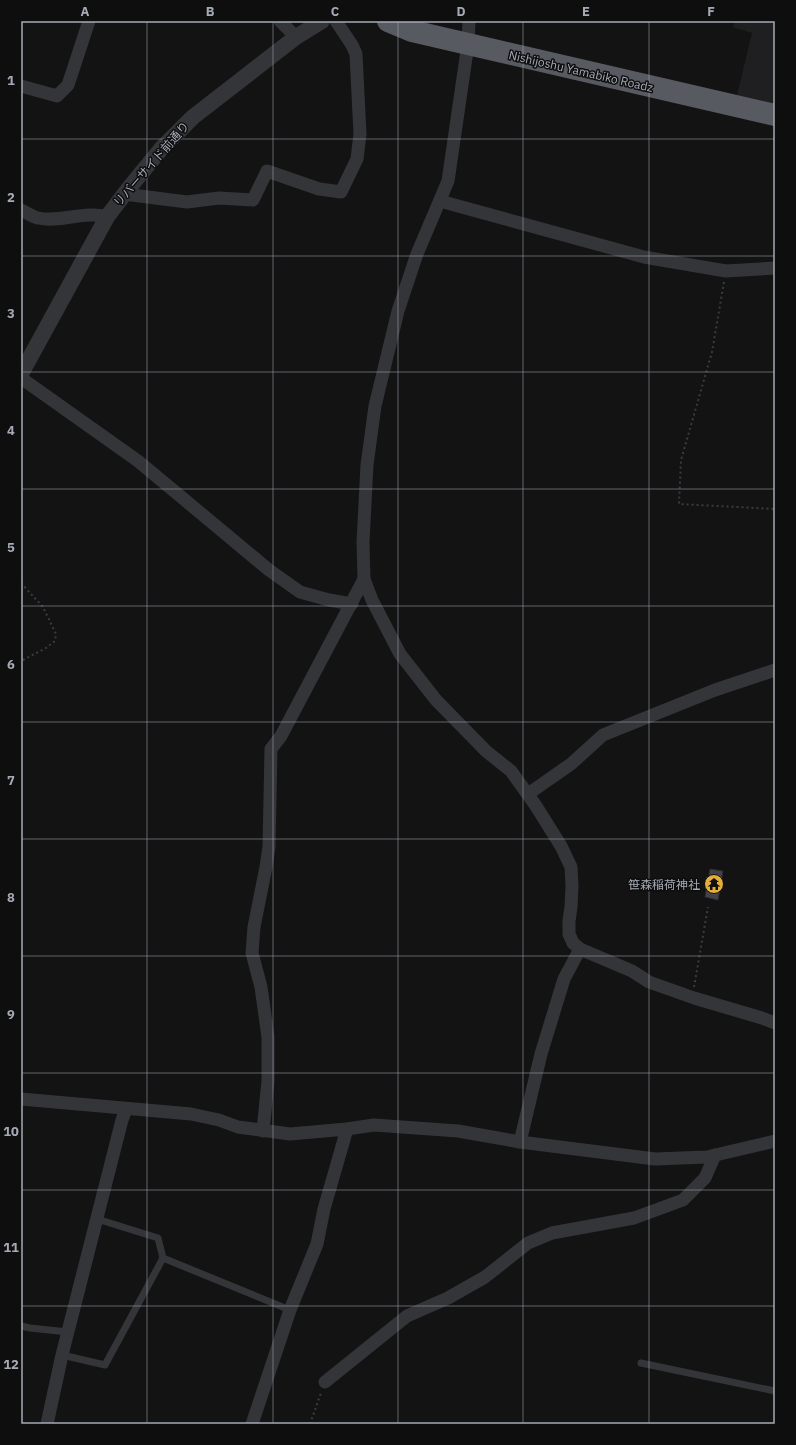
<svg xmlns="http://www.w3.org/2000/svg" width="796" height="1445" viewBox="0 0 796 1445" font-family="'IBM Plex Sans','Noto Sans JP',sans-serif">
<style>
.built{fill:#1f1f21}
.building{fill:#424347;stroke:#2d2d30}
.lines{fill:none;stroke-linecap:round;stroke-linejoin:round}
.path{stroke:#3a3c40;stroke-width:2;stroke-dasharray:2 3;stroke-linecap:butt}
.service{stroke:#343539;stroke-width:7}
.minor{stroke:#343539;stroke-width:13}
.tertiary{stroke:#343539;stroke-width:16}
.trunk{stroke:#585a61;stroke-width:22}
.grid{fill:none;stroke:#a5aab4;stroke-width:1;stroke-opacity:0.55}
.labels{text-anchor:middle;dominant-baseline:central;stroke-width:3;stroke-linejoin:round;paint-order:stroke}
.street-label{font-size:12px;fill:#a5aab4;stroke:#0e0e0f}
.poi-label{font-size:12px;fill:#a5aab4;stroke:#0e0e0f;text-anchor:end}
.neatline{fill:none;stroke:#a5aab4;stroke-width:1.5}
.grid-label{font-size:13px;text-anchor:middle;font-weight:bold;fill:#a5aab4}
</style>
<rect width="100%" height="100%" fill="#131314"/>
<path class="built" d="M735,21H775V99L773,105L737,95L752,33L733,27Z"/>
<path class="building" d="M710,869L723,871L718,900L705,897Z"/>
<g class="lines">
<g class="path">
<path d="M724,282L712,352L681,460L679,504L775,509"/>
<path d="M21,583L43,607L56,634L55,641L46,648L21,661"/>
<path d="M694,987L708,907"/>
<path d="M310,1424L321,1393"/>
</g>
<g class="service">
<path d="M97,1219L158,1238L163,1258L290,1310"/>
<path d="M21,1326L30,1328L68,1332"/>
<path d="M62,1355L105,1365L163,1258"/>
<path d="M641,1363L775,1391"/>
</g>
<g class="minor">
<path d="M280,21L296,37"/>
<path d="M469,21L468,44L448,181L417,254L398,311L375,406L367,465L363,542L364,579L372,600L400,654L436,700L486,751L511,771L536,806L561,846L571,867L572,886L571,907L569,921V934L573,943L580,949L632,971L649,982L694,998L762,1018L775,1023"/>
<path d="M21,86L57,96L68,85L89,21"/>
<path d="M124,194L187,202L219,198L253,200L267,171L319,189L341,192L357,159L360,134L356,54L352,45L336,21"/>
<path d="M440,201L644,257L726,271L775,268"/>
<path d="M21,210C26,212 32,217 38,218C61,223 85,210 107,217"/>
<path d="M21,378L138,461L269,570L300,592L329,600L352,604"/>
<path d="M528,794L571,764L603,735L715,690L775,670"/>
<path d="M21,1099L191,1114L219,1120L238,1127L290,1134L347,1129L374,1125L458,1131L520,1142L655,1159L707,1157L775,1141"/>
<path d="M263,1131L268,1081V1037L261,987L252,953L254,927L266,867L269,847L271,749L281,736L364,579"/>
<path d="M520,1142L541,1054L564,979L580,949"/>
<path d="M325,1382L407,1316L448,1298L485,1277L528,1243L552,1233L634,1218L683,1200L705,1178L715,1155"/>
<path d="M47,1424L62,1355L122,1120L126,1109"/>
<path d="M252,1424L290,1310L317,1244L324,1209L347,1129"/>
</g>
<path class="tertiary" d="M21,374L107,217L129,188L161,149L193,117L296,37L322,21"/>
<path class="trunk" d="M388,21L412,31L468,44L775,115"/>
</g>
<path class="grid" d="M147,21V1424M273,21V1424M398,21V1424M523,21V1424M649,21V1424M21,139H775M21,256H775M21,372H775M21,489H775M21,606H775M21,722H775M21,839H775M21,956H775M21,1073H775M21,1190H775M21,1306H775"/>
<defs>
<symbol id="temple-disc" viewBox="-11 -11 22 22"><circle r="9.5" fill="#e4ae3b" stroke="#0e0e0f"/><path d="M0-6L5-2H3V0L6.5 2.5H4V6H1.5V3h-3V6H-4V2.5H-6.5L-3 0V-2H-5Z" fill="#111"/></symbol>
</defs>
<g fill-rule="evenodd">
<use href="#temple-disc" x="703" y="873" width="22" height="22"/>
</g>
<g class="labels">
<g class="street-label">
<text transform="translate(581 71) rotate(13)">Nishijoshu Yamabiko Roadz</text>
<text transform="translate(151 164) rotate(-49)">リバーサイド前通り</text>
</g>
<g class="poi-label">
<text x="700" y="884">笹森稲荷神社</text>
</g>
</g>
<rect width="796" height="1445" fill="none" stroke="#0e0e0f" stroke-width="44"/>
<rect x="22" y="22" width="752" height="1401" class="neatline"/>
<g class="grid-label">
<text x="85" y="16">A</text>
<text x="210" y="16">B</text>
<text x="335" y="16">C</text>
<text x="461" y="16">D</text>
<text x="586" y="16">E</text>
<text x="711" y="16">F</text>
<text x="11" y="85">1</text>
<text x="11" y="202">2</text>
<text x="11" y="318">3</text>
<text x="11" y="435">4</text>
<text x="11" y="552">5</text>
<text x="11" y="669">6</text>
<text x="11" y="785">7</text>
<text x="11" y="902">8</text>
<text x="11" y="1019">9</text>
<text x="11" y="1136">10</text>
<text x="11" y="1252">11</text>
<text x="11" y="1369">12</text>
</g>
</svg>
